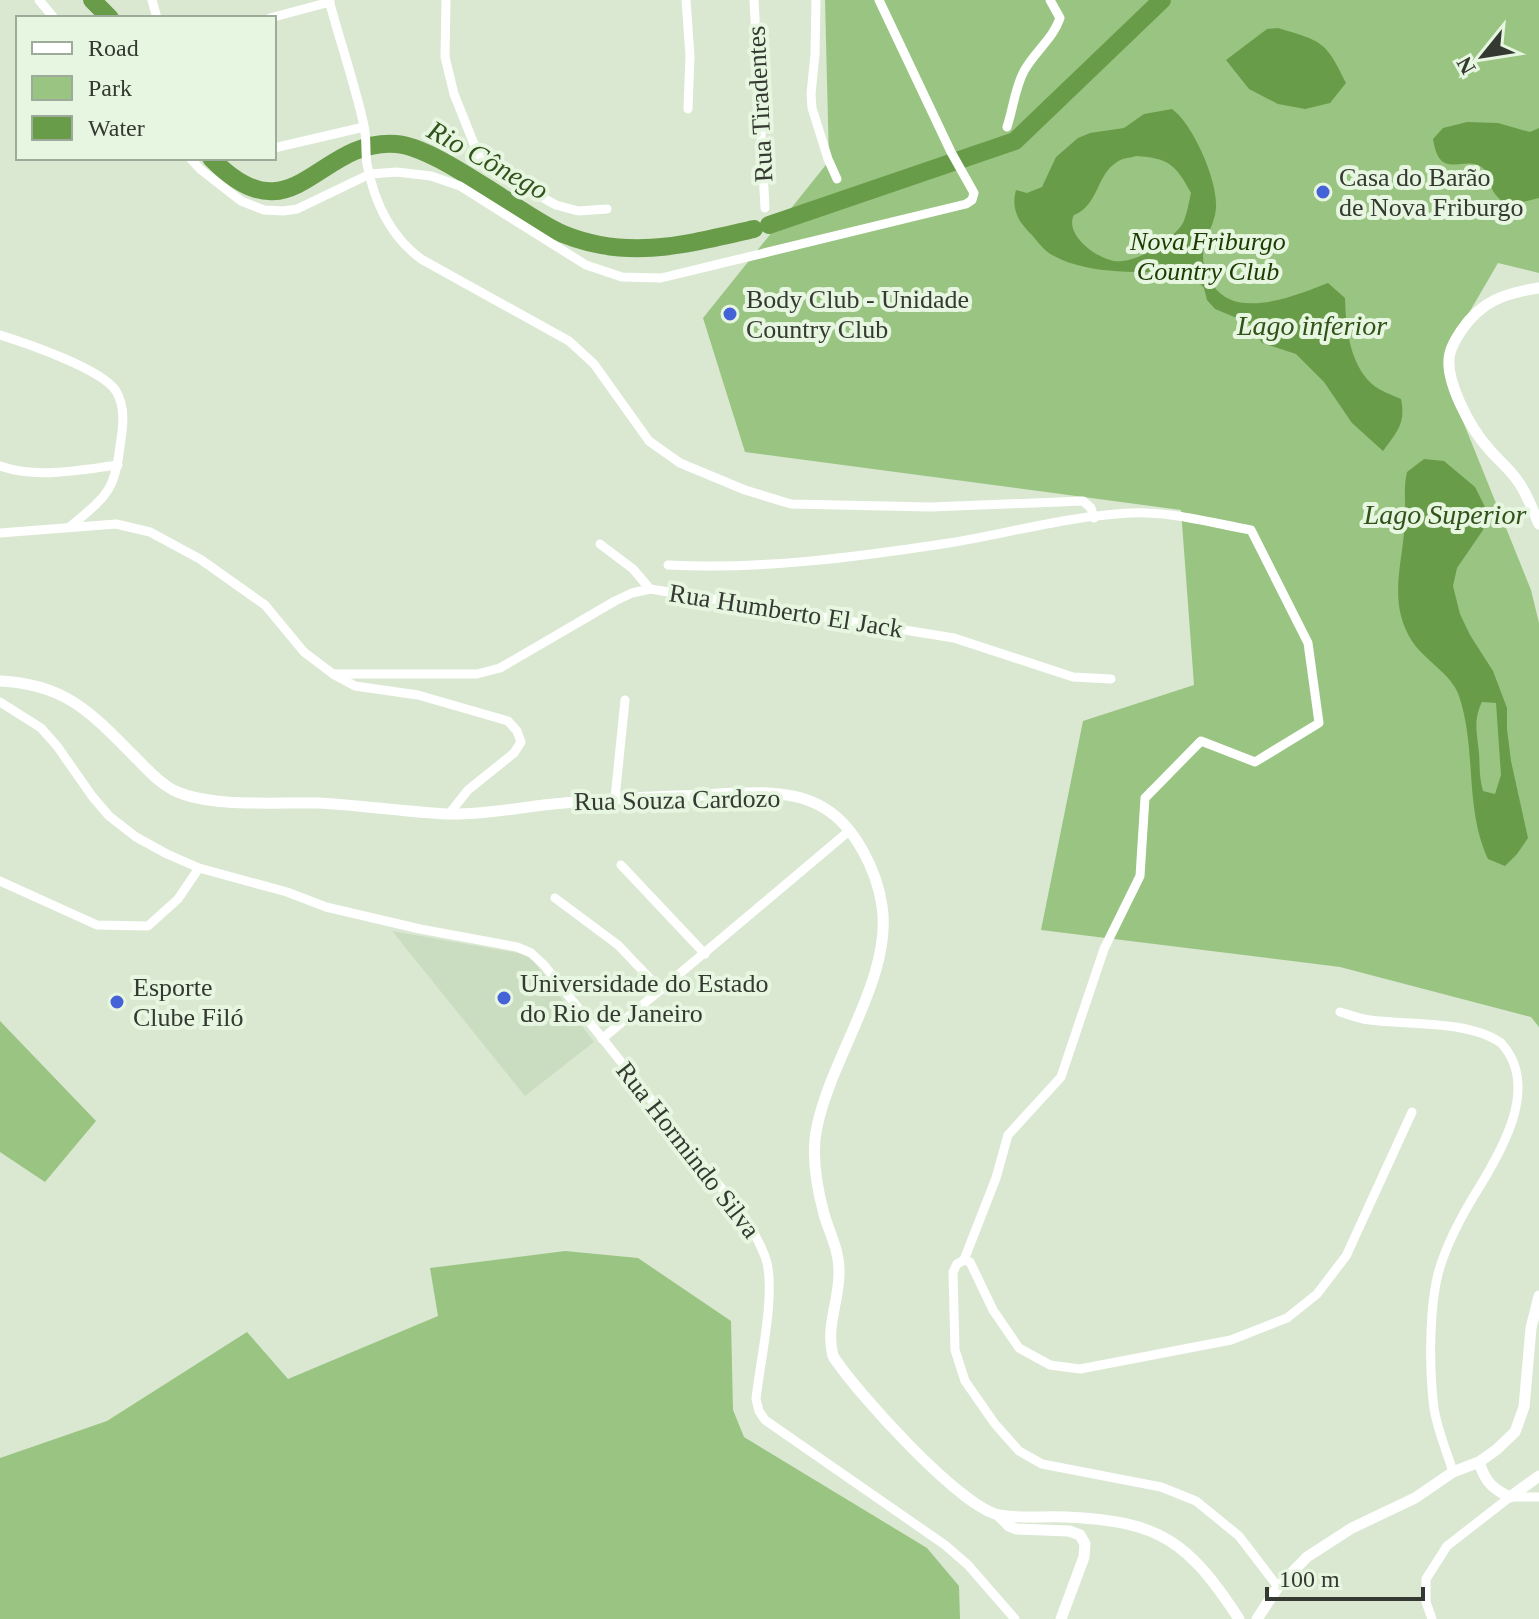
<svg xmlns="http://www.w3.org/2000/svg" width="1539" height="1619" viewBox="0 0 1539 1619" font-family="'Times New Roman',serif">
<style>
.built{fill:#caddc1}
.green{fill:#9ac482}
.water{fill:#699c49;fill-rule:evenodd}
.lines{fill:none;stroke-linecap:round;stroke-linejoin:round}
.river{stroke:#699c49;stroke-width:18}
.minor{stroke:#fff;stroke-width:9}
.tertiary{stroke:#fff;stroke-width:11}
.poi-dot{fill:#4562d6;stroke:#e7f6e0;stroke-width:3}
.labels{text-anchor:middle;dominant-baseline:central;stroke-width:8;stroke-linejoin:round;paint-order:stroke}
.street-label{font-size:26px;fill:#343a31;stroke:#e7f6e0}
.poi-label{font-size:26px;fill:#343a31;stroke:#e7f6e0;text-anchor:start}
.park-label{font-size:26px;font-style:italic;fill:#1b3b00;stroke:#e7f6e0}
.water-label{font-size:28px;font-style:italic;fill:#315319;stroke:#e7f6e0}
</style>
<rect width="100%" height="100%" fill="#dae8d2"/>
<path class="built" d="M392,931L529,955L594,1042L525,1096Z"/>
<g class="green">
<path d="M825,0H1539V273L1498,263L1445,354L1458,409L1531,590L1539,623V1027L1531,1017L1340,967L1041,930L1083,721L1194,685L1181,510L745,452L703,318L829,161Z"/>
<path d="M0,1021L96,1121L45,1182L0,1152Z"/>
<path d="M565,1251L638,1258L731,1321L733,1410L744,1437L927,1548L959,1586L960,1619H0V1458L107,1421L247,1332L288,1379L438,1316L430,1268Z"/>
</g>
<g class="water">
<path d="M1278,28C1323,42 1325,40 1346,83L1330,103L1305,109L1278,104L1249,89L1226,60L1267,29Z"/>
<path d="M1172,109C1193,124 1218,181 1216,208C1215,225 1203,239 1203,256C1203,266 1207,276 1213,285C1236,321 1297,295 1328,283L1345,298C1346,327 1349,363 1372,384C1380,391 1392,395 1401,399C1406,424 1397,432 1383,451L1352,423L1324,382L1296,354L1262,343L1249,323L1215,309L1207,300L1204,288L1196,279L1184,273C1142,271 1092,276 1054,256C1045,252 1038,242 1031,234C1018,221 1011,209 1016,190L1027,193L1042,187L1056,157L1078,138L1090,133L1124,128L1144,114ZM1136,156C1169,158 1176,165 1191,193C1189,202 1187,214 1183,223C1172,241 1136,264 1114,261C1096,258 1064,234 1074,215C1099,205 1096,175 1117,162C1122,158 1130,158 1136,156Z"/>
<path d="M1467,122L1498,123L1530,132L1539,128V198L1506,206C1503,202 1496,196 1493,191C1489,182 1492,177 1484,169C1465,152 1440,184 1433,139L1443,128Z"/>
<path d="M1424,459L1444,461L1475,487L1486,509L1483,530L1457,568L1453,586L1460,614L1470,635L1493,671L1507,708V729L1511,761L1528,838L1517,854L1505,866L1488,859C1464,807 1477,749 1459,696C1452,674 1424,660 1412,641C1387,602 1403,563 1405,521C1406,504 1403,489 1407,472ZM1482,702L1496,703L1501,775L1495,794L1483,791C1479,776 1480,767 1479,753C1477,733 1473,720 1482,702Z"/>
</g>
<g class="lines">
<g class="river">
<path d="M92,0L110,18"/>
<path d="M211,158C293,243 317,138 396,144C422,146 462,172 484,186C509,201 536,222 563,234C629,261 688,244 754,229"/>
<path d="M769,225L1015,141L1162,0"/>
</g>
<g class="minor">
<path d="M39,0L54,18"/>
<path d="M152,0L157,18"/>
<path d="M329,0C340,42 355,84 364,126C367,139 365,151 367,164C374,201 390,236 421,259L569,341L594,364L649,441L680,463L745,490L791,504L931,507L1083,501L1091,508L1094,518"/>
<path d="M446,0L445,57L454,94L478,154L491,169L556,205L578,211L607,209"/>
<path d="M686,0L690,56L688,109"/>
<path d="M754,0L765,208"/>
<path d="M816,0L815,54L811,94L812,108L828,159L837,179"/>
<path d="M270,18L330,2"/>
<path d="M1007,127C1013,109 1015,88 1024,71C1035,51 1053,39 1060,18L1050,0"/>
<path d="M274,148L364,127"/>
<path d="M190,158L200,169L241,201L264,210L283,211L297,209L370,174L397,172L431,176L460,186L586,265L622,277L661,278L966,204L972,200L974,193L951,152L879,0"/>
<path d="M0,335C26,343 102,369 116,391C126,408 123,427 120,446C115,492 105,497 71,526"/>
<path d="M0,466C38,479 79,470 118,465"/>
<path d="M0,533L116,524L150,532L200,559L265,605L304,652L333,674L355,686L418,695L508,721L517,731L521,742L514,753L468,790L449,814"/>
<path d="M600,544L633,569L650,589"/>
<path d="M668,565C761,570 857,557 949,543C1009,533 1069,516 1130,513C1170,511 1212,523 1251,530L1308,643L1319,723L1255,762L1201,741L1145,798L1140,876L1104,949L1061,1077L1008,1135L996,1178L964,1260"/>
<path d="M333,674H477L500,668L615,601L632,593L650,589L954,638L1073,677L1111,679"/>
<path d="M0,702L41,728L57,746L92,796L109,816L136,837L167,854L199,868L287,892L326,907L420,929L517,947L531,953L544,965L746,1219C754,1234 763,1247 767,1263C775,1298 760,1362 756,1399L759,1411L765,1420L945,1545L968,1565L1015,1619"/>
<path d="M615,798L625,700"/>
<path d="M621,865L705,954"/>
<path d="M0,881L97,925L148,926L178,899L199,868"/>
<path d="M555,898L618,945L661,990"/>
<path d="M1340,1012C1350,1015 1360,1019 1370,1020C1407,1025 1469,1020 1501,1043C1539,1084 1505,1145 1480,1186C1463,1213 1446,1244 1438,1274C1429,1311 1429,1370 1434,1408C1437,1429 1447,1452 1453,1472"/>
<path d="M602,1039L849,831"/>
<path d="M1278,1587L1239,1536L1196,1501L1161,1487L1042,1464L1019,1451L995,1424L965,1381L955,1350L953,1272L957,1264L964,1260L970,1262L993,1310L1019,1348L1050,1365L1080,1369L1231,1340L1287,1318L1317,1294L1346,1256L1412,1112"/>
<path d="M1432,1619L1426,1602V1579L1447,1546L1510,1497H1539"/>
</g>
<g class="tertiary">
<path d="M1539,288C1505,293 1481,301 1461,331C1457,337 1452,345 1450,353C1443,379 1471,429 1488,448C1497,459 1509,468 1517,480C1527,493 1532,509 1539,524"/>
<path d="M0,681C66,684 91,713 135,757C147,769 158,782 173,790C209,808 278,802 318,803C361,805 405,812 448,814C488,815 525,806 564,803C610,798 656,797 703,795C740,793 791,787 824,808C855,826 877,871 882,906C893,976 831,1057 817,1127C811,1153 817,1188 824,1214C829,1232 839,1250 839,1270C840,1300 825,1326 833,1356C855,1391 961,1508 999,1515C1020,1519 1044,1516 1066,1517C1160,1521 1188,1541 1239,1619"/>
<path d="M1479,1462C1485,1481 1492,1489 1510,1497L1539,1476"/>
<path d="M998,1515L1009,1526L1016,1529L1069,1531L1080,1535L1085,1544L1084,1557L1061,1619"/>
<path d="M1257,1619L1278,1587L1307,1557L1352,1528L1415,1498L1453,1472L1479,1462L1496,1450L1515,1432L1524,1407L1531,1328L1539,1296"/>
</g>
</g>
<g class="poi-dot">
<circle cx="1323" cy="192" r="8"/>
<circle cx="730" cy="314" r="8"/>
<circle cx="504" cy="998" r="8"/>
<circle cx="117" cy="1002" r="8"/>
</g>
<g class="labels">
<g class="street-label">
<text transform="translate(760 104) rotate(-93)">Rua Tiradentes</text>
<text transform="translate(786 611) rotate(9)">Rua Humberto El Jack</text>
<text transform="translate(677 800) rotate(-1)">Rua Souza Cardozo</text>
<text transform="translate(688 1150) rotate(52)">Rua Hormindo Silva</text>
</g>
<g class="poi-label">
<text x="1339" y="177">Casa do Barão<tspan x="1339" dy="30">de Nova Friburgo</tspan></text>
<text x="746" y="299">Body Club - Unidade<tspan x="746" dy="30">Country Club</tspan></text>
<text x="520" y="983">Universidade do Estado<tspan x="520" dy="30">do Rio de Janeiro</tspan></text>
<text x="133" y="987">Esporte<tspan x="133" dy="30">Clube Filó</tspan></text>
</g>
<g class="park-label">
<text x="1208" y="241">Nova Friburgo<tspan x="1208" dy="30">Country Club</tspan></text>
</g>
<g class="water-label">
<text transform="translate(488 160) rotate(29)">Rio Cônego</text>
<text x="1312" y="325">Lago inferior</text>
<text x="1445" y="514">Lago Superior</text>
</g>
</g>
<rect x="16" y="16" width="260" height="144" fill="#e7f6e0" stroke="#9fab9a" stroke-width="2"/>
<rect x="32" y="42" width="40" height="12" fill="#ffffff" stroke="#9fab9a" stroke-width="2"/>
<text x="88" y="56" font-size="24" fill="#343a31">Road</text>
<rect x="32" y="76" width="40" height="24" fill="#9ac482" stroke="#9fab9a" stroke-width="2"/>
<text x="88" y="96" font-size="24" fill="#343a31">Park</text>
<rect x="32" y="116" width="40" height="24" fill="#699c49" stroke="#9fab9a" stroke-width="2"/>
<text x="88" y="136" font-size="24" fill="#343a31">Water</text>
<g transform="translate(1483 56) rotate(240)" stroke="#e7f6e0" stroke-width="6" paint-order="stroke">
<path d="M0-6L14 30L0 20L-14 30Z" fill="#343a31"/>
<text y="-12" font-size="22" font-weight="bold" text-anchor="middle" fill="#343a31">N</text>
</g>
<path d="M1267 1587v12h156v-12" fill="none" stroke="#343a31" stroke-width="4"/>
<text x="1279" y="1587" font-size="24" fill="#343a31" stroke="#e7f6e0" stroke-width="6" paint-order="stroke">100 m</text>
</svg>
